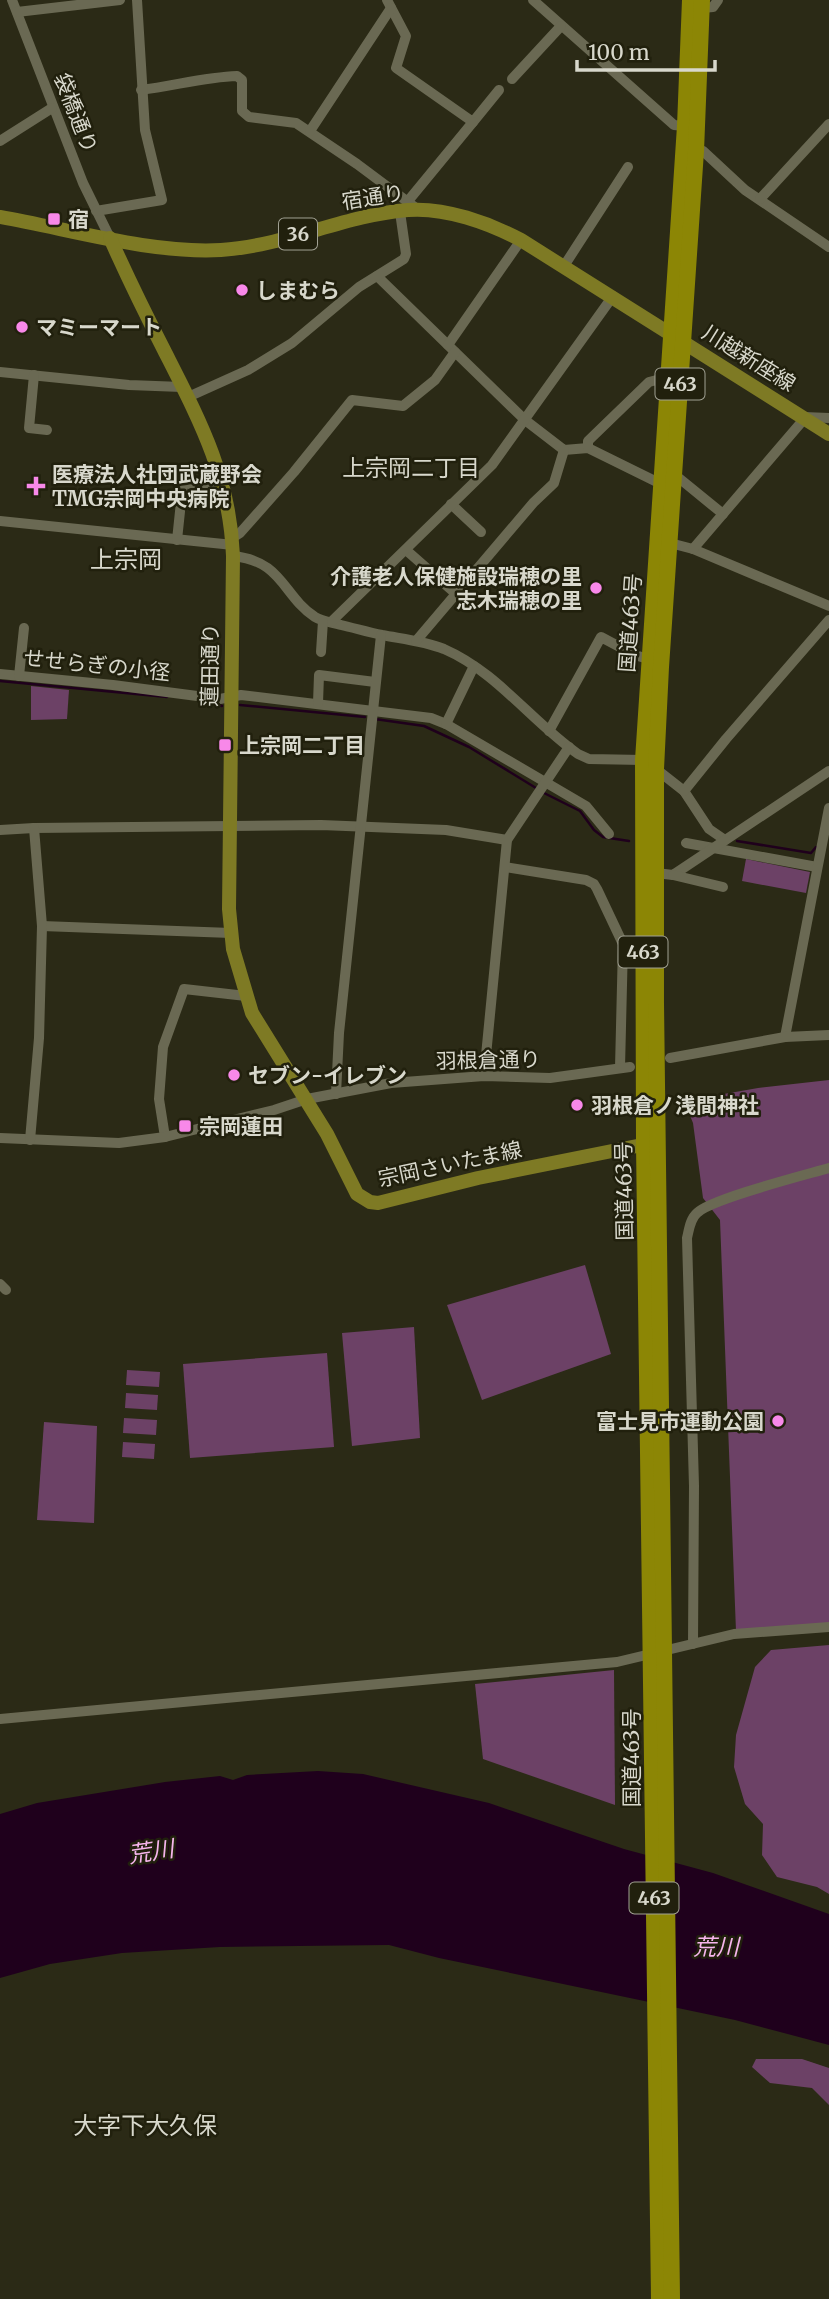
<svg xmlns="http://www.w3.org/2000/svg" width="829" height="2299" viewBox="0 0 829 2299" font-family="Merriweather,'Noto Sans JP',serif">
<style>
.green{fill:#6c4166}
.water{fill:#1f001c}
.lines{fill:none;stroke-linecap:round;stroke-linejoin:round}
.stream{stroke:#1f001c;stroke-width:2.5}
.minor{stroke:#6a6953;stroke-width:10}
.major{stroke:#7e7a24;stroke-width:14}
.highway{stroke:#8c8605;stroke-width:16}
.poi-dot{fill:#f888e9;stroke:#21200d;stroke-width:2.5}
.labels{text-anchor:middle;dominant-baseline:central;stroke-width:5;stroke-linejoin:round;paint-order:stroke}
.shield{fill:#21200d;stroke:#a1a193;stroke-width:2}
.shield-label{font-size:19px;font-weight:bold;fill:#d8d8cc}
.street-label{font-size:21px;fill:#d8d8cc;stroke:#21200d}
.poi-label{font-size:21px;font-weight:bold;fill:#d8d8cc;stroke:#21200d;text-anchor:start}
.neighbourhood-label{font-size:23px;fill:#d8d8cc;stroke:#21200d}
.water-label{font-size:23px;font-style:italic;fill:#f6b5ec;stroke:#21200d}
.quarter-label{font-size:24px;fill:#d8d8cc;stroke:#21200d}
</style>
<rect width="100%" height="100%" fill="#2b2a16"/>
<g class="green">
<path d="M31,686L69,690L67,719L31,720Z"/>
<path d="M746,859L810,872L806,893L742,881Z"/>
<path d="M829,1080V1623L736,1631L720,1220L703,1198L693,1123L684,1101L758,1088Z"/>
<path d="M585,1265L611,1354L482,1400L447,1305Z"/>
<path d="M414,1327L420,1438L352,1446L342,1333Z"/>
<path d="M327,1353L334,1447L190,1458L183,1364Z"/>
<path d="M127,1370L160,1372L159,1387L126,1385Z"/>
<path d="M126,1393L158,1395L157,1410L125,1408Z"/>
<path d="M124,1418L157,1420L156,1435L123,1433Z"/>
<path d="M44,1422L97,1426L94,1523L37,1520Z"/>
<path d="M123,1442L155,1444L154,1459L122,1457Z"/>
<path d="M829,1645V1894L817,1887L777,1877L762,1855L763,1824L745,1804L734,1767L736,1735L755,1667L771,1650Z"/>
<path d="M614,1670L615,1805L483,1759L475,1684Z"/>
<path d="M756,2059H802L829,2068V2105L812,2088L770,2083L752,2067Z"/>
</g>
<path class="water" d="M318,1771L363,1774L489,1803L624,1849L713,1873L829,1914V2045L735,2020L439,1958L389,1945L220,1947L122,1953L50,1964L0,1978V1814L37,1803L165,1782L220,1776L233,1780L247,1775Z"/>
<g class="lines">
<g class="stream">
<path d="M0,681L167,697"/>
<path d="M212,703L222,706"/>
<path d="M240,705L365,717"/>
<path d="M375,719L424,726L469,747L536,788"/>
<path d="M544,793L580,811L594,830L603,837L629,841"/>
<path d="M737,841L811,853L816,847"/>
</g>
<g class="minor">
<path d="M12,0L83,183L110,238"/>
<path d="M387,0L406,36L396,68L473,122L499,90"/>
<path d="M533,0L674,125L685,126"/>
<path d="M702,8L713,7L718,0"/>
<path d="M17,12L120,0"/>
<path d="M512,79L561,26"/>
<path d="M141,90C174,86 205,77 237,76L242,80V111L249,117L296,123L357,164L420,211"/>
<path d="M310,131L391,8"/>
<path d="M0,141L52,108"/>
<path d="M696,151H703L745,190L829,247"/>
<path d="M760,199L829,124"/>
<path d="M408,208V201L473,122"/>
<path d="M96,211L162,200L145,130L137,0"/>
<path d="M564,266L628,167"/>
<path d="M377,276L525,420L564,450L588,448L661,484"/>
<path d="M448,345L521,240"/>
<path d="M0,372L129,385L182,387"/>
<path d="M34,375L29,428L47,430"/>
<path d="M188,397L248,370L292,343L359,287L404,259L406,254L400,212"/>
<path d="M804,417L829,418"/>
<path d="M588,448V441L649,382L668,377"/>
<path d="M674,474L723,514"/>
<path d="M451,504L481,532"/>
<path d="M0,521L233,545"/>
<path d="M232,538L240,533L294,472L352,400L403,406L435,380L455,352"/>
<path d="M177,540L183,483L225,489"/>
<path d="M670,543L693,549L829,606"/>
<path d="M693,549L805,418"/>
<path d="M406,550L455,593"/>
<path d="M233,556C283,561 282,595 315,617C323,622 332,622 341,625C354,628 368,632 382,635C403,639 424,641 444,649C497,672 531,721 578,754L589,759L643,760"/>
<path d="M331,622L492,465L613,296"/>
<path d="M416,641L534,502L554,483L564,450"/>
<path d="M321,652L323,621"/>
<path d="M0,674L113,685L220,699L241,695L431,718L446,724L586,806L609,834"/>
<path d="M19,676L24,628"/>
<path d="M318,703L319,675L375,682"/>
<path d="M446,724L474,666"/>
<path d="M549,731L601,637L635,655L648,659"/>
<path d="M656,769L684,791L709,829L725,840"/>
<path d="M684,791L726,739L829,620"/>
<path d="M0,830L34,828L321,825L446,830L507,840"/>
<path d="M686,843L817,867"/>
<path d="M505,867L586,880L594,884L597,889L623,944L620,1068"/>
<path d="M656,873L673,875L829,771"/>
<path d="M673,875L723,887"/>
<path d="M42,926L231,933"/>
<path d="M785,1037L829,808"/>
<path d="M670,1058L785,1037L829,1035"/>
<path d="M484,1076L507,840L569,747"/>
<path d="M336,1094L339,1033L381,635"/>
<path d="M165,1137L159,1099L163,1047L184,989L246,996"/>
<path d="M0,1138L119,1143L165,1137L274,1110L307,1099L391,1083L484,1076L550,1078L630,1067"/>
<path d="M30,1140L39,1038L42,926L34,828"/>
<path d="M0,1284L6,1290"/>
<path d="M693,1644L694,1486L687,1238C689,1230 690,1219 697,1213C710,1199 805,1175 829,1168"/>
<path d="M0,1719L617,1662L734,1634L829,1627"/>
</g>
<g class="major">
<path d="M0,217C69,229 151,254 221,250C285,246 345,215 408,210C445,207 489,223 521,240L829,434"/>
<path d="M110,238C127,276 145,313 164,350C199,419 230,476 233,556L229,909L233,949L252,1013L327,1134L357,1194L370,1202L378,1203L478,1178L652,1143"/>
</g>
<g class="highway">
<path d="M659,2299L644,1144L643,760L685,126L690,0"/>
<path d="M672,2299L656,1003V769L661,667L696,151L702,0"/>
</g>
</g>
<g class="poi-dot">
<rect x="47" y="212" width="14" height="14" rx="3.5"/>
<circle cx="242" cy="290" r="7"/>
<circle cx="22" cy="327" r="7"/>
<path d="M32.5 475.5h7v7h7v7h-7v7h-7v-7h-7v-7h7z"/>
<circle cx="596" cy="588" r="7"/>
<rect x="218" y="738" width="14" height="14" rx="3.5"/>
<circle cx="234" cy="1075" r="7"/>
<circle cx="577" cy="1105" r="7"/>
<rect x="178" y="1119" width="14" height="14" rx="3.5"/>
<circle cx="778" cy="1421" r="7"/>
</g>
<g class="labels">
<g class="shield">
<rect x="279" y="218.5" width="38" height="31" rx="5"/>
<rect x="655.5" y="368.5" width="49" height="31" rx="5"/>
<rect x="618.5" y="936.5" width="49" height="31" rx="5"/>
<rect x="629.5" y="1882.5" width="49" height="31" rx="5"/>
</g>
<g class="shield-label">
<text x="298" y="234">36</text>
<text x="680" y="384">463</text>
<text x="643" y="952">463</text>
<text x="654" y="1898">463</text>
</g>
<g class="street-label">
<text transform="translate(76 113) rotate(69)">袋橋通り</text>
<text transform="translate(373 197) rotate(-9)">宿通り</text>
<text transform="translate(749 358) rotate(32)">川越新座線</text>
<text transform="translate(630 623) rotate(-86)">国道463号</text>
<text transform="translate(97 665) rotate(6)">せせらぎの小径</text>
<text transform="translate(210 665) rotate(-89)">蓮田通り</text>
<text transform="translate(488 1060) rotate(-1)">羽根倉通り</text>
<text transform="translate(450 1164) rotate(-12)">宗岡さいたま線</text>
<text transform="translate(624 1191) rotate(-91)">国道463号</text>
<text transform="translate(631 1758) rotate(-90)">国道463号</text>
</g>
<g class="poi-label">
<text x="68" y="219">宿</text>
<text x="256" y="290">しまむら</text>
<text x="36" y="327">マミーマート</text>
<text x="52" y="474">医療法人社団武蔵野会<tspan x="52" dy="24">TMG宗岡中央病院</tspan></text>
<text x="582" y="576" text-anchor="end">介護老人保健施設瑞穂の里<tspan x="582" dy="24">志木瑞穂の里</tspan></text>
<text x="239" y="745">上宗岡二丁目</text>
<text x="248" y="1075">セブン-イレブン</text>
<text x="591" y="1105">羽根倉ノ浅間神社</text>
<text x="199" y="1126">宗岡蓮田</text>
<text x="764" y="1421" text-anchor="end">富士見市運動公園</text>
</g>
<g class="neighbourhood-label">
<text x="411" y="467">上宗岡二丁目</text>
</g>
<g class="water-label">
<text transform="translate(151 1851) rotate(-9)">荒川</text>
<text x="716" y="1946">荒川</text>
</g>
<g class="quarter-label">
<text x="126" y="559">上宗岡</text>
<text x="145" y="2125">大字下大久保</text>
</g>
</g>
<path d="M577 60v10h138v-10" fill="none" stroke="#d8d8cc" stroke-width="3.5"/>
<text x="588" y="60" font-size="21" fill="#d8d8cc" stroke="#21200d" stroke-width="5" paint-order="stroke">100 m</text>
</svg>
